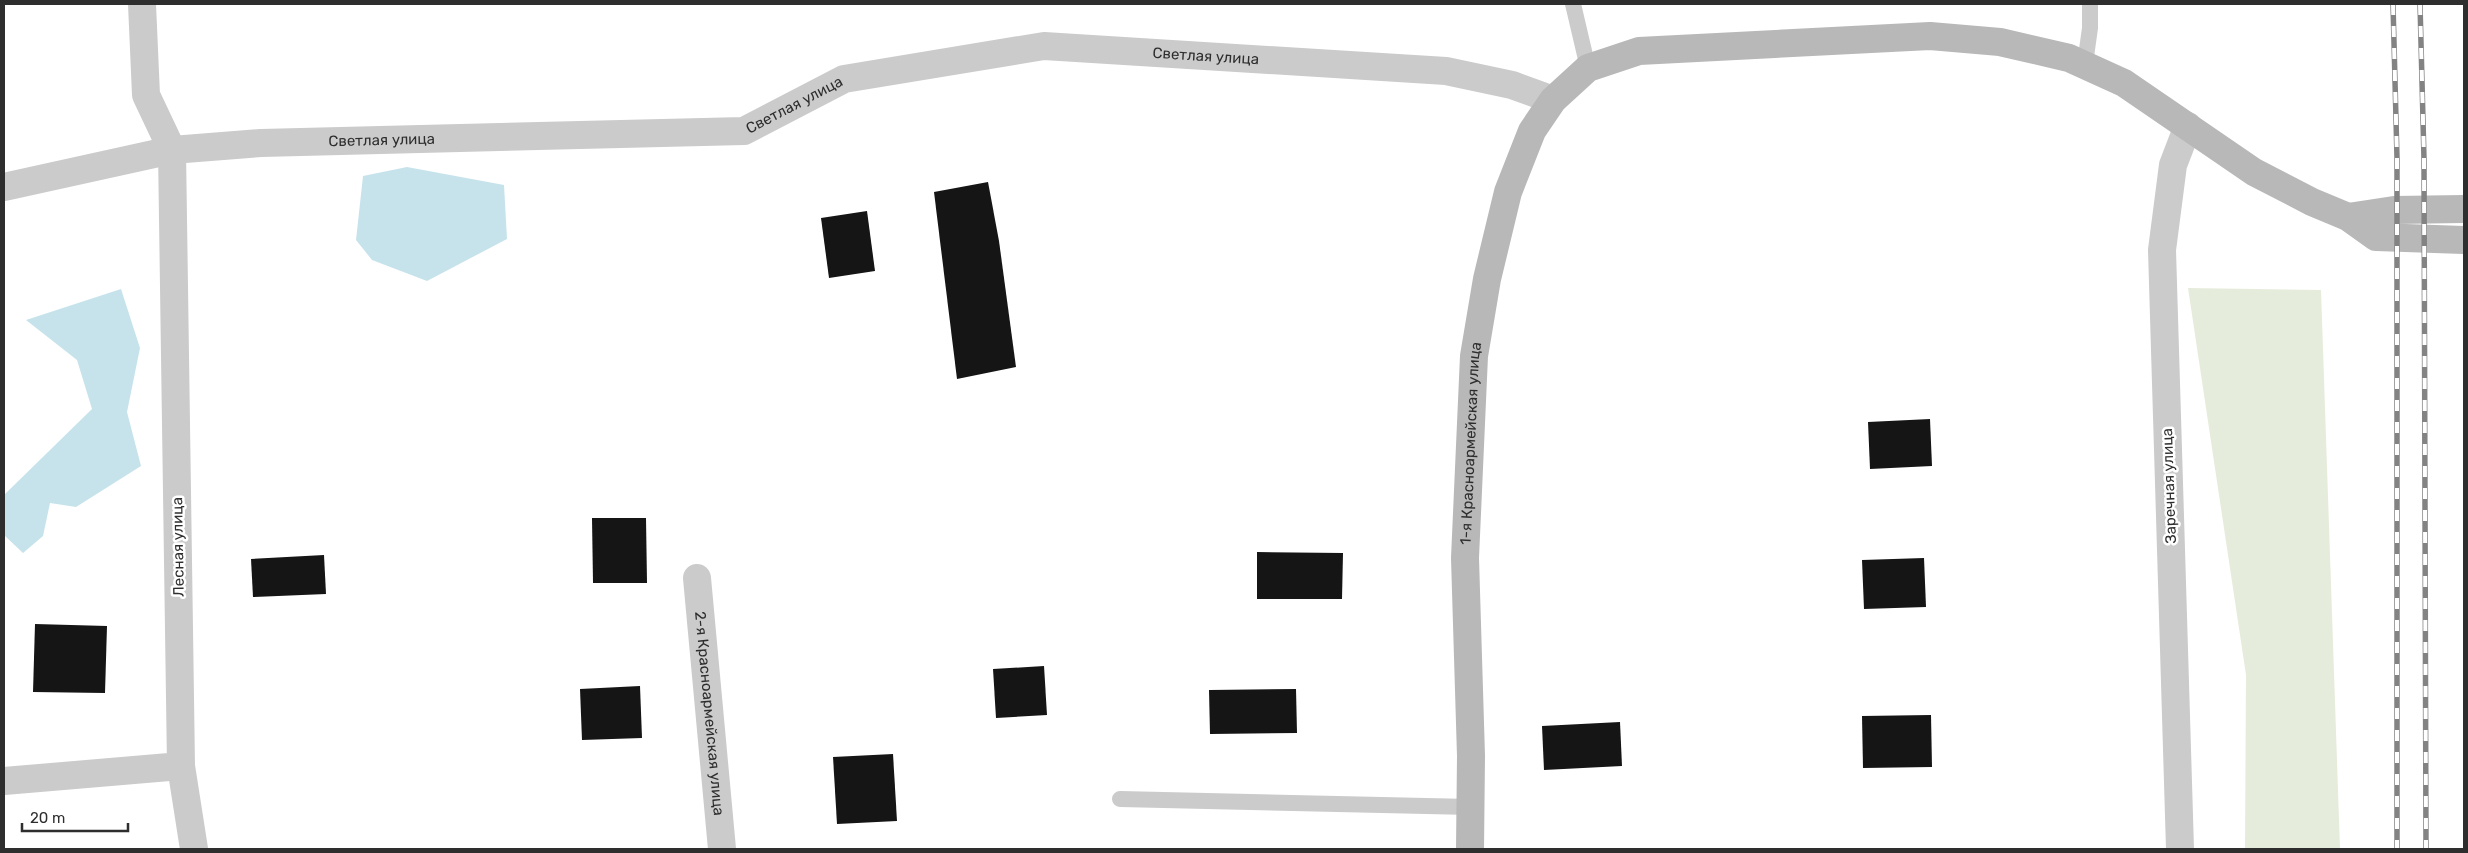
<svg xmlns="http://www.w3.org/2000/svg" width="2468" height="853" viewBox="0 0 2468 853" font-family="Rubik,sans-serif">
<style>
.green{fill:#e6ecdb}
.water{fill:#c6e3ec}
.building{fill:#151515}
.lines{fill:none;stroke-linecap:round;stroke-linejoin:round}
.lane{stroke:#cbcbcb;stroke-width:16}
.street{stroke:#cbcbcb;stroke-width:28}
.secondary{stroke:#b8b8b8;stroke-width:28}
.rail-casing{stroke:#838383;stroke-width:5.5}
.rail{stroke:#fff;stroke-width:4;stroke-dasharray:11;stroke-linecap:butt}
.labels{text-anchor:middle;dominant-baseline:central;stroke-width:5;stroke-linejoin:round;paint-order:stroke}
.street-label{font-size:15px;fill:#2e2e2e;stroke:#fff}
</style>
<rect width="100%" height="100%" fill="#fff"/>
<path class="green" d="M2188,288L2321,290L2340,849H2245L2246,675Z"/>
<g class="water">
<path d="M407,167L504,185L507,239L427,281L372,260L356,240L363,176Z"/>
<path d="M121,289L140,348L127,412L141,466L76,507L50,503L43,536L23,553L4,535V495L92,409L77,360L26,320Z"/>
</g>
<g class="building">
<path d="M988,182L999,241L1016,367L957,379L934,192Z"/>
<path d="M867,211L875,271L829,278L821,218Z"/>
<path d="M1930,419L1932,466L1870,469L1868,422Z"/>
<path d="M592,518H646L647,583H593Z"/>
<path d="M1257,552L1343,553L1342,599H1257Z"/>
<path d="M324,555L326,594L253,597L251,559Z"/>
<path d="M1924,558L1926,607L1864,609L1862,560Z"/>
<path d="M35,624L107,626L105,693L33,692Z"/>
<path d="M1044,666L1047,715L996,718L993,669Z"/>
<path d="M640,686L642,738L582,740L580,689Z"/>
<path d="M1296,689L1297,733L1210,734L1209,690Z"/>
<path d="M1931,715L1932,767L1863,768L1862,716Z"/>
<path d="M1620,722L1622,766L1544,770L1542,726Z"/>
<path d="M893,754L897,821L837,824L833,757Z"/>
</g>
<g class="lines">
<g class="lane">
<path d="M1573,4L1588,68"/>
<path d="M2085,64L2090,28V4"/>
<path d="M1120,799L1471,807"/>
</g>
<g class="street">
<path id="s1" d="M4,187L172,150L261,143L744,131L844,79L1044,46L1446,71L1512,85L1553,100"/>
<path id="s2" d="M697,578L722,849"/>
<path d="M181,766L194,849"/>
<path d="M4,781L181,766L172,150L146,95L142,4"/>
<path d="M2180,849L2162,250L2173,165L2188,126"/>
</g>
<g class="secondary">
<path d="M2348,217L2394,210L2464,209"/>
<path id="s3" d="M1470,849L1471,756L1465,558L1474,356L1487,279L1508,192L1532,131L1553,100L1588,68L1639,51L1930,36L2000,42L2069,58L2124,83L2254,172L2312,202L2348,217L2376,237L2464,240"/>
</g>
<defs>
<g id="rail">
<path d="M2393,4L2397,158V849"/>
<path d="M2420,4L2424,159L2426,849"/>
</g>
</defs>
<use href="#rail" class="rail-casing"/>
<use href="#rail" class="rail"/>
</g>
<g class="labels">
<g class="street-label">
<text stroke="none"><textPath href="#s1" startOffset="1222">Светлая улица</textPath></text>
<text stroke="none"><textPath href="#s1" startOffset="801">Светлая улица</textPath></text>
<text stroke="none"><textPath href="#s1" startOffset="382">Светлая улица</textPath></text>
<text stroke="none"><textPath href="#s3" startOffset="406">1-я Красноармейская улица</textPath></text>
<text transform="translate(2169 486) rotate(-92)">Заречная улица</text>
<text transform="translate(178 547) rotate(-91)">Лесная улица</text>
<text stroke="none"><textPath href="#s2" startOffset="136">2-я Красноармейская улица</textPath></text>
</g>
</g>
<rect width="2468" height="853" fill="none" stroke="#2e2e2e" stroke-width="10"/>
<path d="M22 823v8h106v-8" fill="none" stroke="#2e2e2e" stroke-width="2.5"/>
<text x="30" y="823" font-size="15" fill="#2e2e2e" stroke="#ffffff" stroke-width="4" paint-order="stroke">20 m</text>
</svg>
